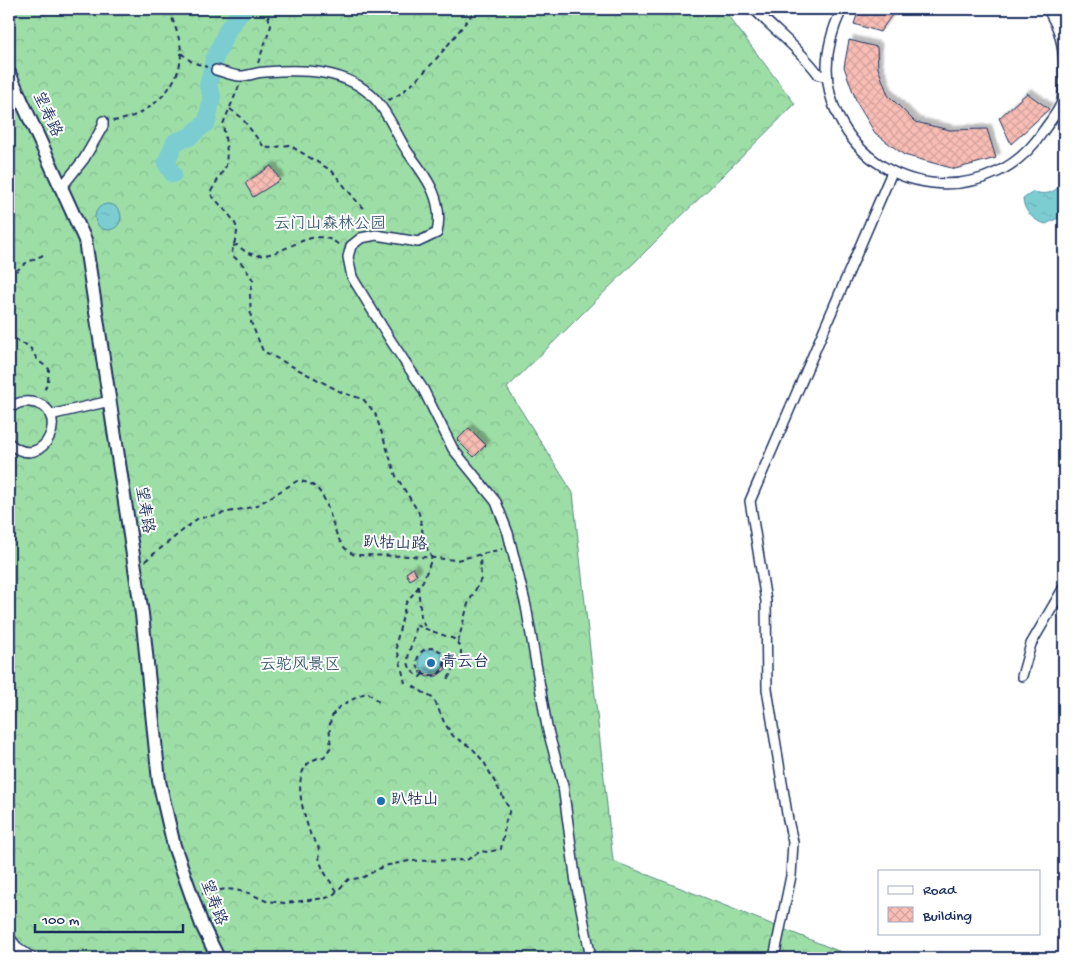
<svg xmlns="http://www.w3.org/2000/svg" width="1073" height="967" viewBox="0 0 1073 967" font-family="'Gochi Hand','LXGW WenKai TC',sans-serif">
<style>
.forest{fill:url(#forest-crowns);stroke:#5c8682}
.water{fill:url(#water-ripples);stroke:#558ea4}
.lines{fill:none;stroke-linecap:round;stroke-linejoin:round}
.river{stroke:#7bcdd2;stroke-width:18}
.building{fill:url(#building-cross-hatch);stroke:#1b2f5e;filter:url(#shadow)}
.street-casing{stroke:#1b2f5e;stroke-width:12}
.secondary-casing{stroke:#1b2f5e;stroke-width:16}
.path{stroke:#1b2f5e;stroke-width:2;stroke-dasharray:5 4;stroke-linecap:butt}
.street{stroke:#fff;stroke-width:9}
.secondary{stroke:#fff;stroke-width:12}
.poi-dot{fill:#1f6fb2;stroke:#fff;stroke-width:2}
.labels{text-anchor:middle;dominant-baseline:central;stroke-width:4;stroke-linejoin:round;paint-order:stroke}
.street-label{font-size:16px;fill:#1b2f5e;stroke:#fff}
.park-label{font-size:16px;fill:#3c5b70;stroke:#fff}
.poi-label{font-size:16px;fill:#1b2f5e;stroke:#fff;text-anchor:start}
</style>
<defs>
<pattern id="forest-crowns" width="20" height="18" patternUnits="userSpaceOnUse" patternTransform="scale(1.25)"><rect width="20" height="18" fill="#9ddea7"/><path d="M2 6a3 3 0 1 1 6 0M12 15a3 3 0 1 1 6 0" fill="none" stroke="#87bf92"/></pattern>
<pattern id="water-ripples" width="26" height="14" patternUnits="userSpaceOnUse" patternTransform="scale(1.25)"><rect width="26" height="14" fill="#7bcdd2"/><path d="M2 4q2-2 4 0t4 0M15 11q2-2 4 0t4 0" fill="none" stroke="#6ab0b7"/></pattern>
<pattern id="building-cross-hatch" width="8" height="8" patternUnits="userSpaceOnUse" patternTransform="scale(1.25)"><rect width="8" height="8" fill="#f8bdb4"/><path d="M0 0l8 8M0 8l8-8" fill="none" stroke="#d4a39d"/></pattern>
<filter id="shadow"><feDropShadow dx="4.5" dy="-4.5" stdDeviation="1" flood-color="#0004"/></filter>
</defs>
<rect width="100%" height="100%" fill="#fff"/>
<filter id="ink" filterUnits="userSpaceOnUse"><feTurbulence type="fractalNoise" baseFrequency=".02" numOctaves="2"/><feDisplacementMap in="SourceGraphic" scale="10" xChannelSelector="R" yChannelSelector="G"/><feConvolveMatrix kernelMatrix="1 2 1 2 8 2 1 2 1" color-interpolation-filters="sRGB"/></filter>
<g filter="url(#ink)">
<path class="forest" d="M9,9H723L795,104L507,388L573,493L613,861L856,958H9Z"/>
<g class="water">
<path d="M1064,163V210L1062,216L1046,224C1034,221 1024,212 1023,199L1033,192C1046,195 1052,194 1061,185L1059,169Z"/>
<circle cx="108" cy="217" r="13"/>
<circle cx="431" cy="661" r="12"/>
</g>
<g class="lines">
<path class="river" d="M173,174L166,163L175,142L189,137L207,122L212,96L208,86L214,60L228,29L243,9"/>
</g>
<g class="building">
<path d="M859,9H896L880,32L854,24Z"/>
<path d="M849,40L877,47L878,68L888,95L915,122L950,130L987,129L996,158L955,169L904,155L875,133L857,103L844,67Z"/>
<path d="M1027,93L1049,109L1011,144L999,118Z"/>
<path d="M271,166L280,180L253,197L245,183Z"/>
<path d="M469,428L486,445L474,457L457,440Z"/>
<path d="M413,568L417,575L410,580L406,573Z"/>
<path d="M444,661H447L445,670L437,676L427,677L419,672L421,671L428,675L437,674L443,668Z"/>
</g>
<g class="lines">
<defs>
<g id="street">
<path d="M754,9C775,31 801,50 819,75L827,76"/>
<path d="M842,9C825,44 821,82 839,118C880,200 995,207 1044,130C1050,121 1060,110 1062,101C1066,80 1065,53 1059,33C1057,25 1051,16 1048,9"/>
<path d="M216,70C224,72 231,75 239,76C247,77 256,72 265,72C304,69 347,69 375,99C390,115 397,137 409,154C428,179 444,201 437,233L418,242L376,235L361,238L351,246L348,257L352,277L391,341L423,389L453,449L496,502L508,533L526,606L547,727L563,786L576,883L591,958"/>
<path d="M61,188L84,159L103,126V121"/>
<path d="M9,410C14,404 21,401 30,402C74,406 45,476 9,443"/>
<path d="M50,415L110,401"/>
<path d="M1022,676L1031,644L1064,587"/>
<path d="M9,937L17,947L32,958"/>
<path d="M774,958L791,876L793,842L788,820L767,689L766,601L750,501L892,172"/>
</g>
<path id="secondary" d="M9,73L85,240L142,614L159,781L174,846L202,925L218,958"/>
</defs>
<use href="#street" class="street-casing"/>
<use href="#secondary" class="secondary-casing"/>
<g class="path">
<path d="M181,53L192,62L207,67"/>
<path d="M258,63L271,26L266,9"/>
<path d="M239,86L223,124L227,151L226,166L210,193C216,202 239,221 237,232C236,240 232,247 232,255L243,265L253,280L250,293L251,322L263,351L343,393L363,399L375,413L396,476L419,513L425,545L432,558L423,581L406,603L396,644L405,683"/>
<path d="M388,100C413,93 459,31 476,9"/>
<path d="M230,109L241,117L264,147L270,148L289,145L332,171L359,204L365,209"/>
<path d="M113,121C146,118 181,88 181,53C181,39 173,22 169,9"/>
<path d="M233,246L237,245C240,247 243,250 246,252C278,268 309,219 339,245"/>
<path d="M9,277L26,263L43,255"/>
<path d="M9,332L19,343C33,344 31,353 39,361C42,364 46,366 49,369L48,381L44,391"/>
<path d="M145,561L197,519L256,506L297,481C339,482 323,542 355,555L411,556L457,560L502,549"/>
<path d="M418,586L421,617L425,627"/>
<path d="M458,642L468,604L481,579L480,555"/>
<circle cx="431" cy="662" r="14"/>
<path d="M445,660L449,658L452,663H457"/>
<path d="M423,674L420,677C396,664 416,645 415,625L454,639L461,647V655L448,679"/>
<path d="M337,891C330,881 323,872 320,861C318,856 320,850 318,846C316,841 311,838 310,833C302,809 287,761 324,757L331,747C326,708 335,709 367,692L380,703"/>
<path d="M202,894L226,889L235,890L249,893L266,901L285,903L326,898L333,895L349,879L362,878L384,866L409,861L467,860L481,851L488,852L501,849L506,820L510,810L484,762L472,748L453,736L444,722L434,699L411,685"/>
</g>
<use href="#street" class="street"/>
<use href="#secondary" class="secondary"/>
</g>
</g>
<g class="poi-dot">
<circle cx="431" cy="663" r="5"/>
<circle cx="381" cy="801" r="5"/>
</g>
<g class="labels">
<g class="street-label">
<text transform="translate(46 115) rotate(65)">望寿路</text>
<text transform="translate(143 510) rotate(81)">望寿路</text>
<text transform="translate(395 545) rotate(2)">趴牯山路</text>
<text transform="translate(212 903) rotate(70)">望寿路</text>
</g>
<g class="park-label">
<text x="330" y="225">云门山森林公园</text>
<text x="300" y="666">云驼风景区</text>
</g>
<g class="poi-label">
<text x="441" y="663">青云台</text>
<text x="391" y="801">趴牯山</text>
</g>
</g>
<rect width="1073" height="967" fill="none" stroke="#fff" stroke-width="30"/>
<rect x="15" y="15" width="1043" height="937" fill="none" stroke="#1b2f5e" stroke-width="2" filter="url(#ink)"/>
<rect x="878" y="870" width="162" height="65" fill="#ffffff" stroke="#a4acbf"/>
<rect x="888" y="886" width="25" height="8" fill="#ffffff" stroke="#a4acbf"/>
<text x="923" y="894" font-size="15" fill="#1b2f5e">Road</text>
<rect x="888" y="907" width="25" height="15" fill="url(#building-cross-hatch)" stroke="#a4acbf"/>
<text x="923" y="920" font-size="15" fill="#1b2f5e">Building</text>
<path d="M35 924v8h148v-8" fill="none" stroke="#1b2f5e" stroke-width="2.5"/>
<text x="42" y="924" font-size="15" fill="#1b2f5e" stroke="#ffffff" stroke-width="4" paint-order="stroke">100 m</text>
</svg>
